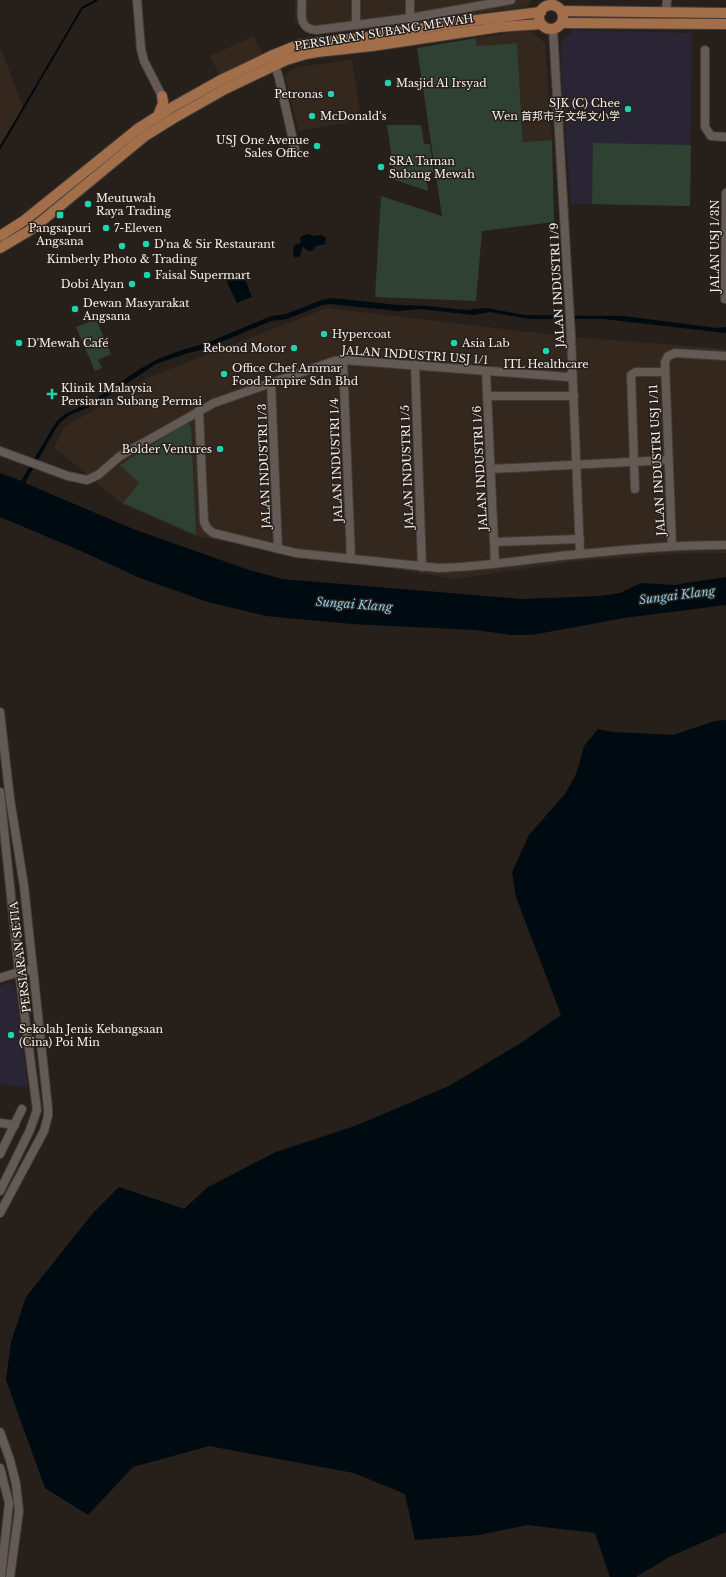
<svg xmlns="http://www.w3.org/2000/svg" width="726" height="1577" viewBox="0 0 726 1577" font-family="'Libre Baskerville','Noto Sans SC',serif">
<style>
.built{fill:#34271e}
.education{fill:#2a2535}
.green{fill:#2f4132}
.water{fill:#000a11}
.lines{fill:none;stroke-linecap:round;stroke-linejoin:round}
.stream{stroke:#000a11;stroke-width:2}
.minor-casing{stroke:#423c38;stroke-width:10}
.major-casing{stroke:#423c38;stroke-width:12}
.minor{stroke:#635a54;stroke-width:8}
.major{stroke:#a36f4b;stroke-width:10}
.poi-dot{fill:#1fd5b0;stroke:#271f1a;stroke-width:1.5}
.labels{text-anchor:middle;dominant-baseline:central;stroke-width:3;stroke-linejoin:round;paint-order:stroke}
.street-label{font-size:11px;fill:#f5f0ec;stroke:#271f1a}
.poi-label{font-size:11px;fill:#f5f0ec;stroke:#271f1a;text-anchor:start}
.water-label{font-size:12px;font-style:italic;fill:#85cde8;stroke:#271f1a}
</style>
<rect width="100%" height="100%" fill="#271f1a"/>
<g class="built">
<path d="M295,0H533L526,7L357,30L307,33L295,21Z"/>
<path d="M529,30L545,43L552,140L523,142L517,43L476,46V38Z"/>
<path d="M254,36L263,55L220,76L210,56Z"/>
<path d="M0,46L23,107L0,145Z"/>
<path d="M352,59L361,120L299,131L285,78L291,70L299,67Z"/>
<path d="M327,308L563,336L726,349V553L672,554L570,562L455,579L198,537L123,504L54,448L63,428L149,377Z"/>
</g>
<g class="education">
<path d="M573,30L692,33L690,206L571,204L562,88L561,43Z"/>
<path d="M8,983L15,986L28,1087L0,1084V986Z"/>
</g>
<g class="green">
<path d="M476,38V46L517,43L523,142L552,140L554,222L482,231L476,301L375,297L381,196L442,216L417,48Z"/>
<path d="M387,125H421L424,144H430L434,172L426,173L428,191L395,180Z"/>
<path d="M593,143L691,145L690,206L592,204Z"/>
<path d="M96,319L111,354L98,360L102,368L95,371L76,327Z"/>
<path d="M186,423L191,426L196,535L123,503L139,483L120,465Z"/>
</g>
<g class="water">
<path d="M308,234L313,236L322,235L326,238L325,244L316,246L312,251L306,250L303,246L300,256L295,258L293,253L294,245L301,243L300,238L302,236Z"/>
<path d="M242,272L252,297L237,303L226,280Z"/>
<path d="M332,298L398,305L428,306L466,310L486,308L525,315L623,316L717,328L726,327V333L603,319H529L490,312L474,315L420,309L399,311L330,304L322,305L287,319L271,321L205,349L188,353L156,364L94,405L70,415L62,421L56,428L25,483L133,529L249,570L282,579L522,599L600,596L620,593L641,583L674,585L726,577V605L624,618L532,635H511L476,630L352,624L266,616L208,602L140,578L81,551L0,517V473L21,481L56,422L65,414L91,402L140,369L158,359L179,351L207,343L271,316L286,314L322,300Z"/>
<path d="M726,720V1532L671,1556L636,1577H610L595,1533L527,1525L479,1535L415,1540L405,1494L354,1473L209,1446L133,1467L88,1515L45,1488L6,1380L11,1342L26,1297L93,1213L119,1187L184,1209L208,1187L276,1152L355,1126L449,1086L521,1043L561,1015L516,897L512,872L529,835L565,794L577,772L584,746L598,729L613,732L673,735L715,721Z"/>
</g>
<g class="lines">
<path class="stream" d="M0,148L82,8L97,0"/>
<defs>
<g id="minor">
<path d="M137,0L141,49L144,61L164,100"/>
<path d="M302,0C302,13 298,29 316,30L410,18L511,0"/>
<path d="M356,0V25"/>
<path d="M410,0V23L412,35"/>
<path d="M553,0V5"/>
<path d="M666,12L667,0"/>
<path d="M553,29L571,336L580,554"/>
<path d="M705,50V127L711,136L726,137"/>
<path d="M273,60L279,78L295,149"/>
<path d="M725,299L726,193"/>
<path d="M343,360L351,559"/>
<path d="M415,365L422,567"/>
<path d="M486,371L495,564"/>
<path d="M271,383L278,549"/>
<path d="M487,396H574"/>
<path d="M199,411L204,522L207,528L213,533L296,553L439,568C486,567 533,558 581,554C629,549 677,545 726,545"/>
<path d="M0,451L68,476L87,480L98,475L120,456L214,403L334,361L343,360L568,377L572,373"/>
<path d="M491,469L668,460"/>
<path d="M635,489L631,375L636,372H665"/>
<path d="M494,542L580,539"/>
<path d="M672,546L665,362L668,356L675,353L726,356"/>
<path d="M0,712L10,799L24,886L48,1108V1116L44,1131L0,1213"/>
<path d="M0,792L19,972L37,1110L30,1130L0,1191"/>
<path d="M0,978L19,972L33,969"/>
<path d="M0,1123L15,1125"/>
<path d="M0,1154L22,1109"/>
<path d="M0,1432L10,1460L16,1484L19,1511L10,1577"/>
<path d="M0,1468L9,1503L1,1577"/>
</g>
<g id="major">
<circle cx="551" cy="17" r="12"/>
<path d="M562,11L726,13"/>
<path d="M562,23L726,24"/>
<path d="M158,116L163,103L162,96"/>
<path d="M0,236L25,220L139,128L169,109L219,81L271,56L298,45L368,37L469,21L541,12"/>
<path d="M0,248L32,229L145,136L174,118L225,89L286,60L306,54L317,52L372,46L499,27L541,24"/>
</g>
</defs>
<use href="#minor" class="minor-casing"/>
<use href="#major" class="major-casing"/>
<use href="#minor" class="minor"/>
<use href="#major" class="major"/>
</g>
<g class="poi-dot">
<circle cx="388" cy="83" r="4"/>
<circle cx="331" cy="94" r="4"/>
<circle cx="628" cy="109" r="4"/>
<circle cx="312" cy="116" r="4"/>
<circle cx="317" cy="146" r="4"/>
<circle cx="381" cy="167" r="4"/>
<circle cx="88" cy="204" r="4"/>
<rect x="56" y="211" width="8" height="8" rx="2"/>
<circle cx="106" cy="228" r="4"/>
<circle cx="146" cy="244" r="4"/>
<circle cx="122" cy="246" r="4"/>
<circle cx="147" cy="275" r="4"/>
<circle cx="132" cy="284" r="4"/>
<circle cx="75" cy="309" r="4"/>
<circle cx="324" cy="334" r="4"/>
<circle cx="19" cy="343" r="4"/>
<circle cx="454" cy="343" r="4"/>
<circle cx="294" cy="348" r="4"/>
<circle cx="546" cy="351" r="4"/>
<circle cx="224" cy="374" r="4"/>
<path d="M50 388h4v4h4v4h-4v4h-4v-4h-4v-4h4z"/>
<circle cx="220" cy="449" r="4"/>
<circle cx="11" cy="1035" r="4"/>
</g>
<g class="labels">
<g class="street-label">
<text transform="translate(384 32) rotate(-9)">PERSIARAN SUBANG MEWAH</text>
<text transform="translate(715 246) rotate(-90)">JALAN USJ 1/3N</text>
<text transform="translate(557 285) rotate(-93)">JALAN INDUSTRI 1/9</text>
<text transform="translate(415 355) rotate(4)">JALAN INDUSTRI USJ 1/1</text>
<text transform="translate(336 460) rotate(-92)">JALAN INDUSTRI 1/4</text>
<text transform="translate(657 460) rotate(-93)">JALAN INDUSTRI USJ 1/11</text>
<text transform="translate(264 466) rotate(-92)">JALAN INDUSTRI 1/3</text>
<text transform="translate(407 467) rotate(-92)">JALAN INDUSTRI 1/5</text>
<text transform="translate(480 468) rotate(-93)">JALAN INDUSTRI 1/6</text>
<text transform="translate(20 957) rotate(-97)">PERSIARAN SETIA</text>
</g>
<g class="poi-label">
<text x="396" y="83">Masjid Al Irsyad</text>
<text x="323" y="94" text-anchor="end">Petronas</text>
<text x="620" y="103" text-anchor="end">SJK (C) Chee<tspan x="620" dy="13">Wen 首邦市子文华文小学</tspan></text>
<text x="320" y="116">McDonald's</text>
<text x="309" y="140" text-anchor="end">USJ One Avenue<tspan x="309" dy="13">Sales Office</tspan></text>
<text x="389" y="161">SRA Taman<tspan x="389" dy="13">Subang Mewah</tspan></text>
<text x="96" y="198">Meutuwah<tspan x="96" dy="13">Raya Trading</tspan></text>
<text x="60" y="228" text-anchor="middle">Pangsapuri<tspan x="60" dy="13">Angsana</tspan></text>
<text x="114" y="228">7-Eleven</text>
<text x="154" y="244">D'na &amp; Sir Restaurant</text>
<text x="122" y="259" text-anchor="middle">Kimberly Photo &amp; Trading</text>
<text x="155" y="275">Faisal Supermart</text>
<text x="124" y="284" text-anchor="end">Dobi Alyan</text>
<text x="83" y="303">Dewan Masyarakat<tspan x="83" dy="13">Angsana</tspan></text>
<text x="332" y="334">Hypercoat</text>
<text x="27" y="343">D'Mewah Café</text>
<text x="462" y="343">Asia Lab</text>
<text x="286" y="348" text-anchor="end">Rebond Motor</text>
<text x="546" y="364" text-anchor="middle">ITL Healthcare</text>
<text x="232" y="368">Office Chef Ammar<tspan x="232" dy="13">Food Empire Sdn Bhd</tspan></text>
<text x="61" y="388">Klinik 1Malaysia<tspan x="61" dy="13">Persiaran Subang Permai</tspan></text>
<text x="212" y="449" text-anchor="end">Bolder Ventures</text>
<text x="19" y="1029">Sekolah Jenis Kebangsaan<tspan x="19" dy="13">(Cina) Poi Min</tspan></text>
</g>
<g class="water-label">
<text transform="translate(677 595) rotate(-7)">Sungai Klang</text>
<text transform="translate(354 604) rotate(4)">Sungai Klang</text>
</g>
</g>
</svg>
